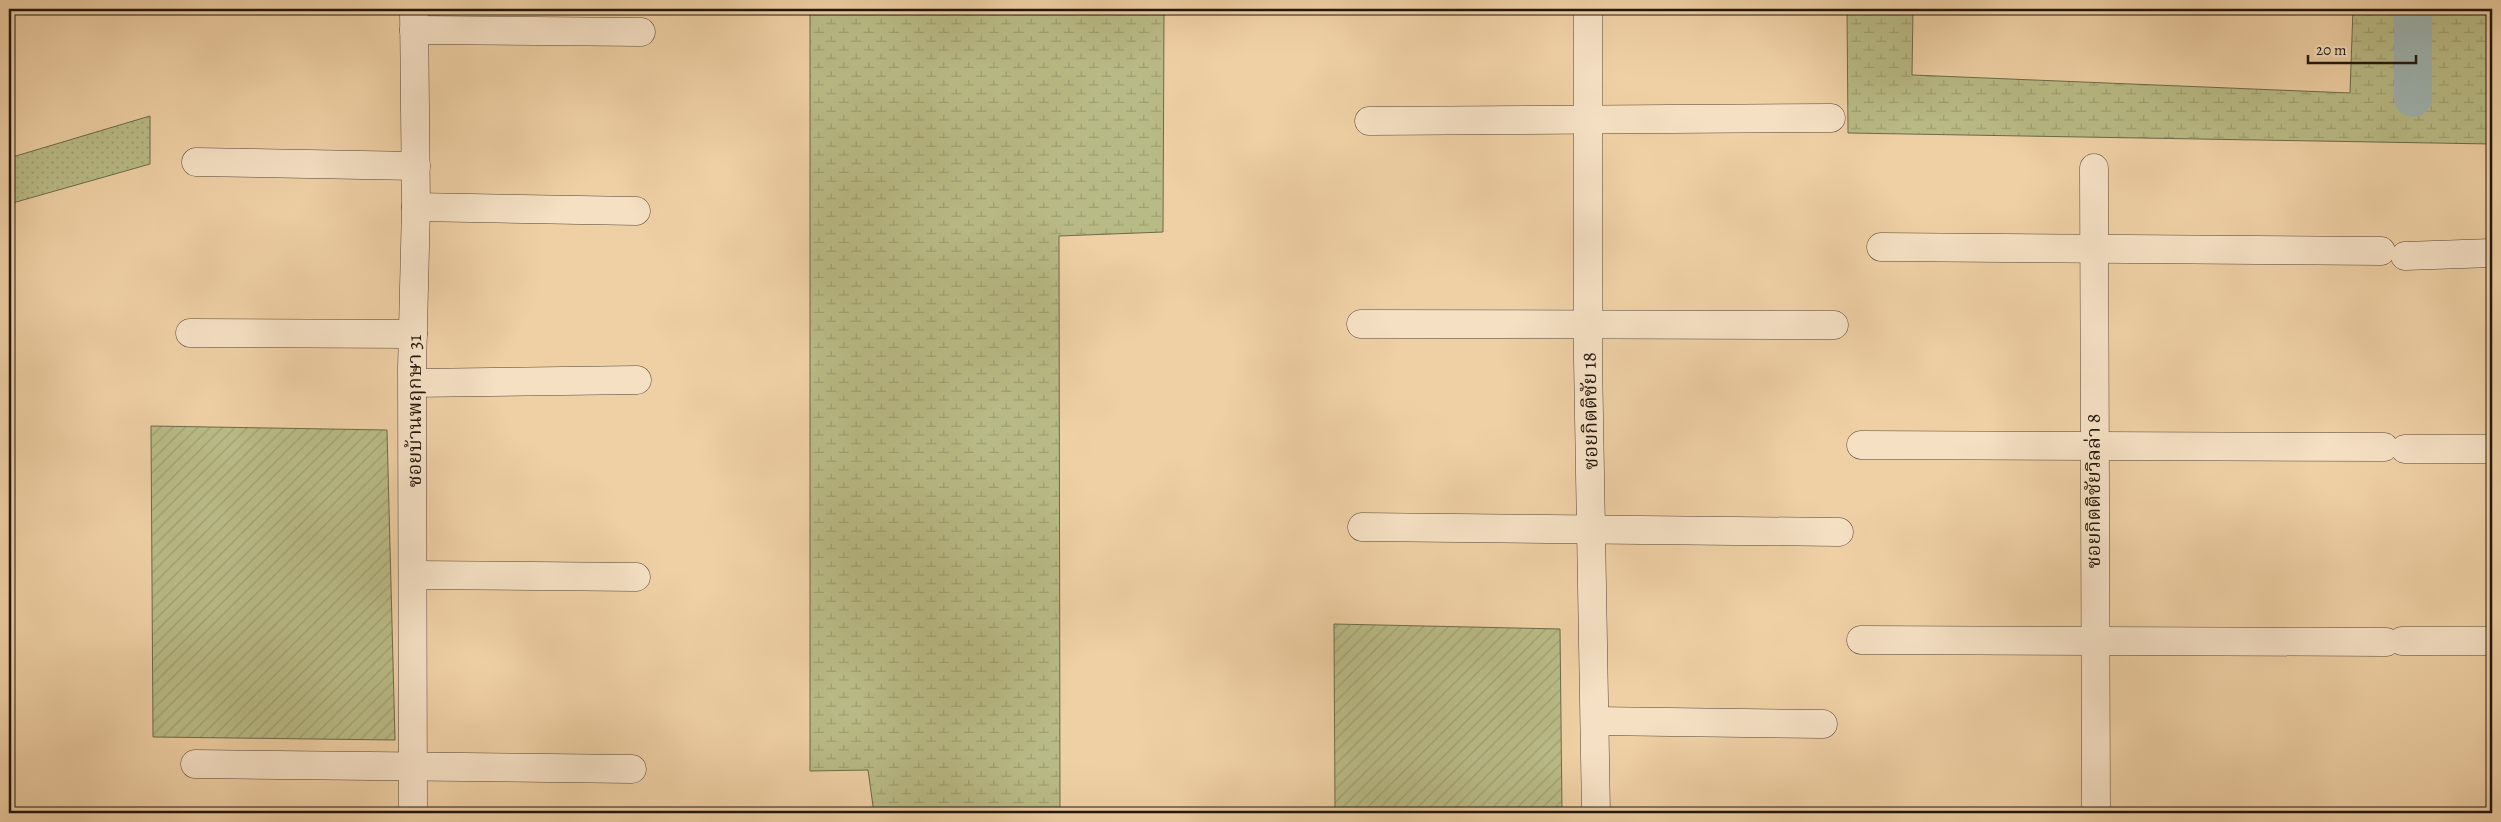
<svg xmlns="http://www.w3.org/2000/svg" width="2501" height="822" viewBox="0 0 2501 822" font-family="Alegreya,'Noto Serif Thai',serif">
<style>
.grass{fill:url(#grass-dots);stroke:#6e6949}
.wetland{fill:url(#wetland-marsh);stroke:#6e6949}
.garden{fill:url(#garden-furrows);stroke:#6e6949}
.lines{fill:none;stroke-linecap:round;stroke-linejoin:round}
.canal{stroke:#9db4b0;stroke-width:38}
.street-casing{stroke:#564532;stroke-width:29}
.street{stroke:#f5e0c4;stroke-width:28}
.labels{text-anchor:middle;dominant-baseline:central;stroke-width:5;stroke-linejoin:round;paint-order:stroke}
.street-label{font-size:20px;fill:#23170c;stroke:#f5e0c4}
</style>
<defs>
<pattern id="grass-dots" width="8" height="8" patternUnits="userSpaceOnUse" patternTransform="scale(1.25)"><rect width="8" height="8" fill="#b9bb86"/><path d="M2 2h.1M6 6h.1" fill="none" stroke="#9fa072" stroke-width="1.8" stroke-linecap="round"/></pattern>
<pattern id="wetland-marsh" width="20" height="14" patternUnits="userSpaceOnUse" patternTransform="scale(1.25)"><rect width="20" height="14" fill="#b9bb86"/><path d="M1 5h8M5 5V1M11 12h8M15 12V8" fill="none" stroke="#9fa072"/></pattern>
<pattern id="garden-furrows" width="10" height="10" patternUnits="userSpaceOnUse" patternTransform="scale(1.25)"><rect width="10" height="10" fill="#b9bb86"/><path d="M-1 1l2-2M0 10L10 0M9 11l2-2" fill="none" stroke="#9fa072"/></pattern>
</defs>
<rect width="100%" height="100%" fill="#efd0a5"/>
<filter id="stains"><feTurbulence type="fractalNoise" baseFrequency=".004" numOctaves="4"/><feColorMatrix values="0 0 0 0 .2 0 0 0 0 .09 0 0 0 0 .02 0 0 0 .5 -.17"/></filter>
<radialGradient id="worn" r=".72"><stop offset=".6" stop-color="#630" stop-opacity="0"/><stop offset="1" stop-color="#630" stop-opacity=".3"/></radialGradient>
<path class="grass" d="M150,116V164L9,204V158Z"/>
<g class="wetland">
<path d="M810,9H1164L1163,232L1059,236L1060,813H874L868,770L810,771Z"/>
<path d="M1847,9H1913L1912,75L2350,93L2353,9H2492V144L1848,133Z"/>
</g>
<g class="garden">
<path d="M151,426L387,430L395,740L153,737Z"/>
<path d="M1334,624L1560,629L1562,813H1335Z"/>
</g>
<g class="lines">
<path class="canal" d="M2413,9V98"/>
<defs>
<g id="street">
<path d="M1588,9V360L1596,813"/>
<path d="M414,30L641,32"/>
<path d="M1369,121L1831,118"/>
<path d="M196,162L416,166"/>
<path d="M2094,168L2096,813"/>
<path d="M416,207L636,211"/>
<path d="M1881,247L2381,251"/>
<path d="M2405,256L2492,253"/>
<path d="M1361,324L1834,325"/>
<path d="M190,333L413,334"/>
<path d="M413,383L637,380"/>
<path d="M1861,445L2384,447"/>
<path d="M2405,449H2492"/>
<path d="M1362,527L1839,532"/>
<path d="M414,575L636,577"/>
<path d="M1861,640L2386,642"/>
<path d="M2402,641H2492"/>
<path d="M1595,721L1823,724"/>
<path d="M195,764L632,769"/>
<path d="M413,813L412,369L416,207L414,9"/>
</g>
</defs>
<use href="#street" class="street-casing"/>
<use href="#street" class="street"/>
</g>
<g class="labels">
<g class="street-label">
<text transform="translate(414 411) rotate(-90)">ซอยบ้านพฤกษา 31</text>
<text transform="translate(1590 411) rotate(-91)">ซอยกิตติชัย 18</text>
<text transform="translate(2093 491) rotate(-90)">ซอยกิตติชัยวิลล่า 8</text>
</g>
</g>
<rect width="2501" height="822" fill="none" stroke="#efd0a5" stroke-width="30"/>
<rect x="10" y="10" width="2481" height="802" fill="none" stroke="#23170c" stroke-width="2.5"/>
<rect x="15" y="15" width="2471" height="792" fill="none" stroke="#23170c"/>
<path d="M2308 55v8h108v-8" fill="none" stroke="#23170c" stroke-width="2.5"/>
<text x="2316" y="55" font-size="15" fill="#23170c" stroke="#f5e0c4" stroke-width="4" paint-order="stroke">20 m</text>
<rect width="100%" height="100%" filter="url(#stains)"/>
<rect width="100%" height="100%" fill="url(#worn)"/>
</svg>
